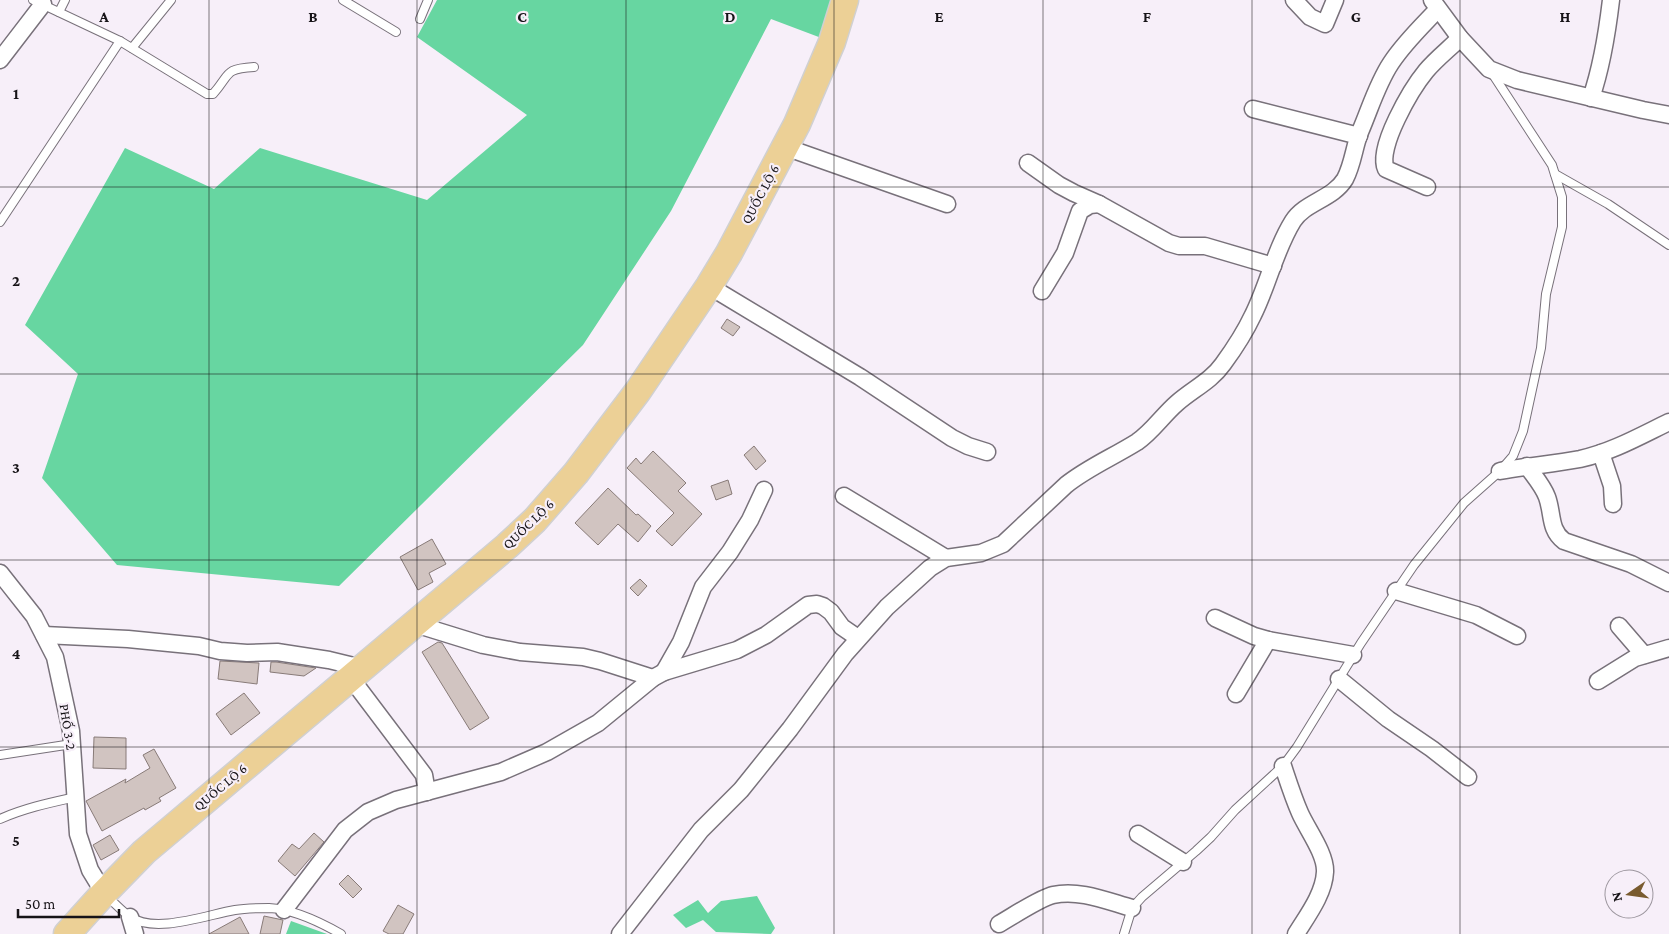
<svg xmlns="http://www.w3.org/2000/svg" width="1669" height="934" viewBox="0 0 1669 934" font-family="'Crimson Pro',serif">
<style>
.forest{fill:#67d6a1}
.building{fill:#d1c4c1;stroke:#887b78}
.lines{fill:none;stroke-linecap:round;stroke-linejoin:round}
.service-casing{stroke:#78717a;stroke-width:10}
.minor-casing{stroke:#78717a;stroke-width:19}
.trunk-casing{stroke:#d0d0d1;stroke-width:29}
.service{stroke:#fff;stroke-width:8}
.minor{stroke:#fff;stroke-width:16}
.trunk{stroke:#ecd096;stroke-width:26}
.grid{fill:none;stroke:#161317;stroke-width:1;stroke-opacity:0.55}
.labels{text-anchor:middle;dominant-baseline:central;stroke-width:4.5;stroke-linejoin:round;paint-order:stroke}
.street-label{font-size:14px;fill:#161317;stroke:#f7eff9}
.grid-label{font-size:16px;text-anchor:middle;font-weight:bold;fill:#161317;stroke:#f7eff9;stroke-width:4.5;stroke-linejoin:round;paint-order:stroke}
</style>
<rect width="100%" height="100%" fill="#f7eff9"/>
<g class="forest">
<path d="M437,0H842L832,42L771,19L671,211L583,345L339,586L117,565L42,478L78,374L25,325L125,148L214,189L260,148L427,200L527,115L417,37Z"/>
<path d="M757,896L775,928L771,934L716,932L703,920L686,928L673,915L698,900L708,913L721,901Z"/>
<path d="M291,921L327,934H286Z"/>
</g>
<g class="building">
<path d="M727,319L740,327L733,336L721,328Z"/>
<path d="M754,446L766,461L756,470L744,455Z"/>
<path d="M653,451L686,483L678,491L702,514L672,546L656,531L674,513L627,468L636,458L641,464Z"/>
<path d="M728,480L732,494L716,500L711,486Z"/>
<path d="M608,488L636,515L638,514L651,526L638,542L618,524L598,545L575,523Z"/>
<path d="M432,539L446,564L429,573L433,582L418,590L400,557Z"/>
<path d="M640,579L647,586L638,596L630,588Z"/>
<path d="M438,642L442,643L489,718L470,730L422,652Z"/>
<path d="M220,661L259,663L257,684L218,679Z"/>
<path d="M271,662H276L316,668L304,676L270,672Z"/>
<path d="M244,693L260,713L231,735L216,714Z"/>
<path d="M94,737L126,738V769L93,768Z"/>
<path d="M154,749L176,788L159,798L161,801L145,810L144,808L102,831L86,801L126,779L125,783L150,768L143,755Z"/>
<path d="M314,833L324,842L295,876L278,861L292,844L299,849Z"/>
<path d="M110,835L119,850L101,860L93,845Z"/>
<path d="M348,875L362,889L353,898L339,884Z"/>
<path d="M398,905L414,914L403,934H389L383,931Z"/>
<path d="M264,916L283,920L280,934H260Z"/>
<path d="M240,917L249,934H209Z"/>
</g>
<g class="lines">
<defs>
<g id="service">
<path d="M33,0L120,41L207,94H213C231,74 223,69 254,67"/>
<path d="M343,0L396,32"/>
<path d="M59,12L65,0"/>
<path d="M420,19L428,0"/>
<path d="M132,48L171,0"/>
<path d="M1555,174L1608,204L1669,245"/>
<path d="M0,222L120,41"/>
<path d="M0,755L72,744"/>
<path d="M0,819C25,808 49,803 76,797"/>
<path d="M107,896C114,903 122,911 130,917C156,934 206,915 235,910C246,908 258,908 269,908C293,909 320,922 341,934"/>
<path d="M1124,934L1132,908L1142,897L1196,851L1211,837L1235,810L1283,766L1297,747L1361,643L1414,565L1464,503L1500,471L1513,456L1523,431L1541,348L1546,294L1562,227V197L1552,165L1492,73"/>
</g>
<g id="minor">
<path d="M1294,0L1310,17L1325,24L1335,0"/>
<path d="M1432,0L1460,38L1489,69L1517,80L1643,110L1669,115"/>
<path d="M0,60L43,4"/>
<path d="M1591,98C1602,66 1607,34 1611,0"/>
<path d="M1253,109L1359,136"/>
<path d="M785,147L947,204"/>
<path d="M1028,163L1059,185L1074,193L1099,204L1169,243L1179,246H1205L1273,266"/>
<path d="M1427,187L1386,169C1376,148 1412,88 1426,71C1436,59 1449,49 1460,38"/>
<path d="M709,286L860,377L952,438L968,446L987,452"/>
<path d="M1042,291L1065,253L1080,211L1090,205L1099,204"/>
<path d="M1601,453L1612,486L1613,504"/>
<path d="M1527,466C1534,476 1543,486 1547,497C1553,513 1549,530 1564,541L1631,564L1669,583"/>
<path d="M1500,471C1527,466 1554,464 1580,459C1612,452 1640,436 1669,422"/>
<path d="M844,496L946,558"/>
<path d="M0,573L34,616L55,657L71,731L78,834L90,870L104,893"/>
<path d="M1396,591L1476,615L1517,636"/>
<path d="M1215,618L1254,636L1268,640L1353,655"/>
<path d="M415,624L483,645L520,652L583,657L600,661L653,678"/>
<path d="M1619,626L1644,655"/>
<path d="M44,635L128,639L199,646L220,651L247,653L277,652L329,660L362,668"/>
<path d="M664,672L681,642L703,587L730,552L750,520L764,490"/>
<path d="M350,677L424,775L427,792"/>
<path d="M1339,679L1388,719L1432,749L1468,777"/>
<path d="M1598,681L1635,658L1669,648"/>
<path d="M1236,694L1268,640"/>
<path d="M1283,766C1288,781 1293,797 1300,813C1307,829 1326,854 1325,872C1324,894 1307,916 1296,934"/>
<path d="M1138,834L1183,862"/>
<path d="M284,910L345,830L368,812L396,800L501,772L547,752L598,723L653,678L664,672L737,650L766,635L808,605L817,604L823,606L831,612L842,627L858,638"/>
<path d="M130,917L135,934"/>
<path d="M999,924C1013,916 1040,898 1053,895C1079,889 1107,901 1132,908"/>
<path d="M620,934L701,830L741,790L790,729L845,654L887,607L930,568L946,558L981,553L1003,544L1066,485C1087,468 1113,457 1137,442C1152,432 1163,415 1177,403C1193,389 1211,381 1223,364C1234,349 1245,332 1253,315C1268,285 1275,250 1293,221C1305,202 1333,199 1345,179C1353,164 1354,147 1360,132C1370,109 1377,84 1391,63C1404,43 1422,26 1438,9"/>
</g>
<path id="trunk" d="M67,934L104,893L144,852L507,546L535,520L576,473L638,391L709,286L729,253L797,124L832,42L845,0"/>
</defs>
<use href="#service" class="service-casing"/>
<use href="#minor" class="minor-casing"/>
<use href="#trunk" class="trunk-casing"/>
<use href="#service" class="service"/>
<use href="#minor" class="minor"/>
<use href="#trunk" class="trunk"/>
</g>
<path class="grid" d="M209,0V934M417,0V934M626,0V934M834,0V934M1043,0V934M1252,0V934M1460,0V934M0,187H1669M0,374H1669M0,560H1669M0,747H1669"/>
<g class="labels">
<g class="street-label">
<text transform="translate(760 194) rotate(-62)">QUỐC LỘ 6</text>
<text transform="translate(528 524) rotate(-44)">QUỐC LỘ 6</text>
<text transform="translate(68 727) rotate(81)">PHỐ 3-2</text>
<text transform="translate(220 787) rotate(-40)">QUỐC LỘ 6</text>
</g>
</g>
<g class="grid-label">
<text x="104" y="22">A</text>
<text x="313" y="22">B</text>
<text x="522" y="22">C</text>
<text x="730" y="22">D</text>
<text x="939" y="22">E</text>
<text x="1147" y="22">F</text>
<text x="1356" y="22">G</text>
<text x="1565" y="22">H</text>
<text x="16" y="99">1</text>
<text x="16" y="286">2</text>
<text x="16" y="473">3</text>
<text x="16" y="659">4</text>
<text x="16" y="846">5</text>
</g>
<g transform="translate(1629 894) rotate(257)"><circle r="24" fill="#f7eff9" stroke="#9d979f"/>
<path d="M0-4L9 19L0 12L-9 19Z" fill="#795b2f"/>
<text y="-8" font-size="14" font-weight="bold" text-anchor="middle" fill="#161317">N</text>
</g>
<path d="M18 909v8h101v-8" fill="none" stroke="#161317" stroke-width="2.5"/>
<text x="25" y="909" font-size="15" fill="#161317" stroke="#f7eff9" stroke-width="4" paint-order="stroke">50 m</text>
</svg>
